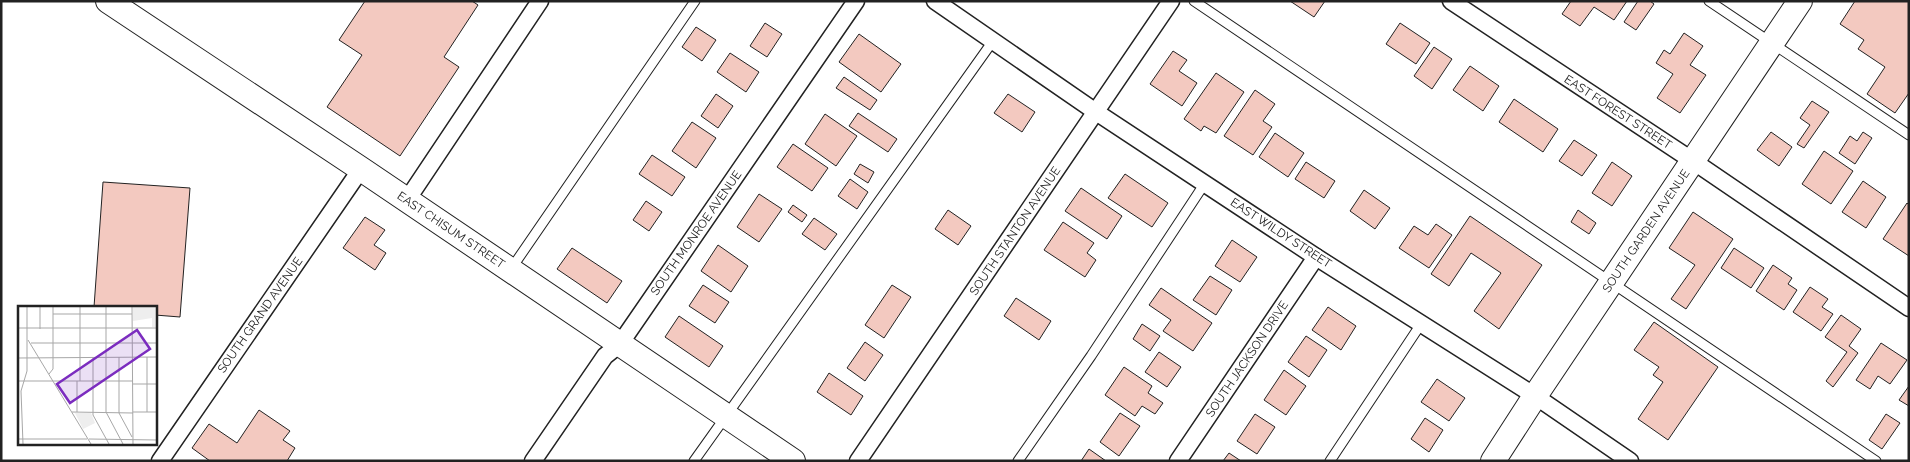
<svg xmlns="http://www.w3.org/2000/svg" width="1910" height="462" viewBox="0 0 1910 462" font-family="Raleway,sans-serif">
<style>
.building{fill:#f3c9c0;stroke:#222}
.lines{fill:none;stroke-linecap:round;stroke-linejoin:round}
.lane-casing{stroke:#222;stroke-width:11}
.street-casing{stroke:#222;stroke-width:19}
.secondary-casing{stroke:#222;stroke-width:26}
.lane{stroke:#fff;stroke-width:9}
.street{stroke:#fff;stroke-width:16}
.secondary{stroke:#fff;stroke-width:24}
.labels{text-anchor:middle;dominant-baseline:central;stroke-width:4;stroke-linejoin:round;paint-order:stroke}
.street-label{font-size:12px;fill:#222;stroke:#fff}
.inset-road{fill:none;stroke:#a7a7a7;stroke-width:1}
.view{fill:#7b2cbf;fill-opacity:0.15;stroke:#7b2cbf;stroke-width:2.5}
.inset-edge{fill:none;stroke:#222;stroke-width:2.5}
</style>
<rect width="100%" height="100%" fill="#fff"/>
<g class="building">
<path d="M365,1H472L478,5L444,57L459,67L400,156L327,107L362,55L339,40Z"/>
<path d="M1290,1H1325L1314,17Z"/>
<path d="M1571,1H1627L1614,20L1594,7L1580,26L1562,14Z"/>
<path d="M1638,1H1650L1654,4L1636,30L1624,22Z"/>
<path d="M1855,1H1909V93L1895,113L1867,94L1885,67L1858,49L1864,40L1840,24Z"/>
<path d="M765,23L782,34L767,57L750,46Z"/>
<path d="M1400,23L1430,43L1416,64L1386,44Z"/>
<path d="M696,27L716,40L702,61L682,47Z"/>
<path d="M1684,33L1703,46L1690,65L1706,75L1680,113L1657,98L1673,74L1656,63L1664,50L1670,54Z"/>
<path d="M859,34L901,64L881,92L839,62Z"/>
<path d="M1434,47L1452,59L1432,89L1414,76Z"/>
<path d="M1173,51L1187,60L1179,71L1197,83L1182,106L1150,84Z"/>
<path d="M730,53L759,72L746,92L717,72Z"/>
<path d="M1470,66L1499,86L1483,111L1453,90Z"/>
<path d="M1216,73L1244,92L1216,133L1204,126L1201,131L1184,119Z"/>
<path d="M844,77L877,100L870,110L836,88Z"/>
<path d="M1255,90L1275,104L1263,121L1272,127L1253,155L1224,136Z"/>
<path d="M716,94L733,106L718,128L701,116Z"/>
<path d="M1008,94L1035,112L1022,132L994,113Z"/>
<path d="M1514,99L1558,129L1543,152L1499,122Z"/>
<path d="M1812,101L1829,112L1804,148L1797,144L1810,125L1800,118Z"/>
<path d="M858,113L897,139L888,152L849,126Z"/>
<path d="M825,114L857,136L836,166L805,144Z"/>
<path d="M692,122L716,138L696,168L672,151Z"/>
<path d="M1771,132L1792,147L1779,166L1757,150Z"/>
<path d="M1863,132L1872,138L1855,164L1839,153L1850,136L1857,141Z"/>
<path d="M1275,133L1304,153L1288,177L1259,157Z"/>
<path d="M1574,140L1597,155L1582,176L1559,161Z"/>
<path d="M793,144L828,168L812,191L777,167Z"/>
<path d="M1824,151L1853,171L1831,204L1802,184Z"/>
<path d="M652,155L685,177L672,196L639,174Z"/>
<path d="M1306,162L1335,181L1324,198L1295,179Z"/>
<path d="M1612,162L1632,176L1612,206L1592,193Z"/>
<path d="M860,164L874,172L868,183L854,174Z"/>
<path d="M1125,174L1168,203L1152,227L1108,198Z"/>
<path d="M850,179L868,192L857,209L838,196Z"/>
<path d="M1863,181L1886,197L1866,228L1842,212Z"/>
<path d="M103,182L190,188L180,317L155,315V307H94Z"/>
<path d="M1081,188L1122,216L1107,239L1065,211Z"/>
<path d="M1364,190L1390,208L1375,229L1350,211Z"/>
<path d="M759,194L782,209L759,242L737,227Z"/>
<path d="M646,201L662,212L649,231L633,220Z"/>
<path d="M1907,203L1909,205V256L1883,239Z"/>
<path d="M793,205L807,215L802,222L788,212Z"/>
<path d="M948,210L971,226L958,245L935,229Z"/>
<path d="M1578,210L1596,223L1589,234L1571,222Z"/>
<path d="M1693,212L1733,239L1686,309L1671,299L1695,265L1669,248Z"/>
<path d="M1470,216L1542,265L1499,329L1474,311L1501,273L1471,253L1449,286L1431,274Z"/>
<path d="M365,217L385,230L374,245L386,253L375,270L343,248Z"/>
<path d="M814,218L837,234L825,250L802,234Z"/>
<path d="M1063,222L1094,243L1087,253L1096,260L1085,277L1044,250Z"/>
<path d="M1436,224L1452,235L1429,268L1399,248L1414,226L1428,235Z"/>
<path d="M1232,240L1257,257L1240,282L1215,266Z"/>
<path d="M718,245L748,266L731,292L701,271Z"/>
<path d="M572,248L622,281L607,303L557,269Z"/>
<path d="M1734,248L1764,268L1751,288L1721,268Z"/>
<path d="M1773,265L1792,278L1788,284L1797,290L1784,310L1756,291Z"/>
<path d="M1210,276L1232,290L1216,315L1193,300Z"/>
<path d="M703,285L729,302L715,323L689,306Z"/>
<path d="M892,285L911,297L884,338L865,325Z"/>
<path d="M1810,287L1828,299L1822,307L1833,314L1821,331L1793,312Z"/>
<path d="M1161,288L1212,323L1193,351L1163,331L1171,320L1149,305Z"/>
<path d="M1016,298L1051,321L1039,340L1004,316Z"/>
<path d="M1328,307L1356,326L1341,350L1312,330Z"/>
<path d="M1841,315L1861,329L1849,346L1858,353L1833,387L1826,381L1847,352L1825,337Z"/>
<path d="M679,316L723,346L709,367L665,337Z"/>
<path d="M1654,322L1718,367L1668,440L1638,419L1663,382L1653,375L1659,367L1634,350Z"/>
<path d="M1142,324L1160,336L1150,351L1133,339Z"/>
<path d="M1306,336L1327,350L1309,377L1288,362Z"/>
<path d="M865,342L883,355L865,381L847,368Z"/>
<path d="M1881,343L1907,360L1890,384L1878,376L1870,389L1856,380Z"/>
<path d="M1159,352L1181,367L1167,387L1145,372Z"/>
<path d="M1124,367L1152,386L1148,393L1163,403L1155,414L1142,406L1135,416L1105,395Z"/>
<path d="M1284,370L1306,386L1286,415L1264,400Z"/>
<path d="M829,373L863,396L851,415L817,392Z"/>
<path d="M1437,379L1465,398L1449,421L1421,402Z"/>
<path d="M1909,386V406L1899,400Z"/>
<path d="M259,410L290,431L283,440L295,448L287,461H210L192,448L209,424L237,443Z"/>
<path d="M1120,413L1140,426L1119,456L1100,442Z"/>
<path d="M1255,414L1275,427L1257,454L1237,441Z"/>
<path d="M1886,414L1900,423L1882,449L1869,440Z"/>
<path d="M1425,418L1443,430L1429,452L1411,439Z"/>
<path d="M1089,449L1106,461H1081Z"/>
<path d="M1229,453L1241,461H1223Z"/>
</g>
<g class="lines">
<defs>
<g id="lane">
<path d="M1194,1L1876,461"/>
<path d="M1709,1L1909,135"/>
<path d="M511,269L695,1"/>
<path d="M694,461L993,41"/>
<path d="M1018,461L1091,356L1205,183"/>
<path d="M1330,461L1421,324"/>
</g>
<g id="street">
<path d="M935,1L1096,112L1316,257L1535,396L1630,461"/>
<path d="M1451,1L1693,161L1909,308"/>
<path d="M407,200L540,1"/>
<path d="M160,461L361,169"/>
<path d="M533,461L605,356L620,344L856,1"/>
<path d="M858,461L1171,1"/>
<path d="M1178,461L1316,257"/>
</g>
<g id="secondary">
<path d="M108,1L361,169L793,461"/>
<path d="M1493,461L1535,396L1800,1"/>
</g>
</defs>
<use href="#lane" class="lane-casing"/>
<use href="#street" class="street-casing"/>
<use href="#secondary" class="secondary-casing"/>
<use href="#lane" class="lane"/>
<use href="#street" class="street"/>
<use href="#secondary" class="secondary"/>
</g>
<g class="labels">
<g class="street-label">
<text transform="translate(1618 112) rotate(33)">EAST FOREST STREET</text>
<text transform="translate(451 230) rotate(34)">EAST CHISUM STREET</text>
<text transform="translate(1015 231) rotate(-56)">SOUTH STANTON AVENUE</text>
<text transform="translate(1646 231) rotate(-56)">SOUTH GARDEN AVENUE</text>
<text transform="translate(696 233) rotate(-55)">SOUTH MONROE AVENUE</text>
<text transform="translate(1281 233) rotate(33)">EAST WILDY STREET</text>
<text transform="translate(260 315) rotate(-55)">SOUTH GRAND AVENUE</text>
<text transform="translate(1247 359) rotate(-56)">SOUTH JACKSON DRIVE</text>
</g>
</g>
<g transform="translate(18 306)">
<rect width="139" height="139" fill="#fff"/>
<path d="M115,0H139V21H134V12L115,15ZM73,107L77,117L65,123L57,107Z" fill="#eee"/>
<path class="inset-road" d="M22,0V23M62,0V75M88,0V106L105,138M114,0L115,138M35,8H114M0,22H139M10,34L73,138M13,37H139M101,51V107L114,131M129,51V106M0,52L139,51M75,52V109L91,138M31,68L35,63V0M0,75H115M115,78H139M54,106L115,107M59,106V75M115,106H139M0,133H69M71,133L139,134M5,138L3,85L9,65V0"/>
<path class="view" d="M119,24L132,43L52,97L39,78Z"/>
<rect width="139" height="139" class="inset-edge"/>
</g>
<rect width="1910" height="462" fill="none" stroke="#222222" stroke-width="5"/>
</svg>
